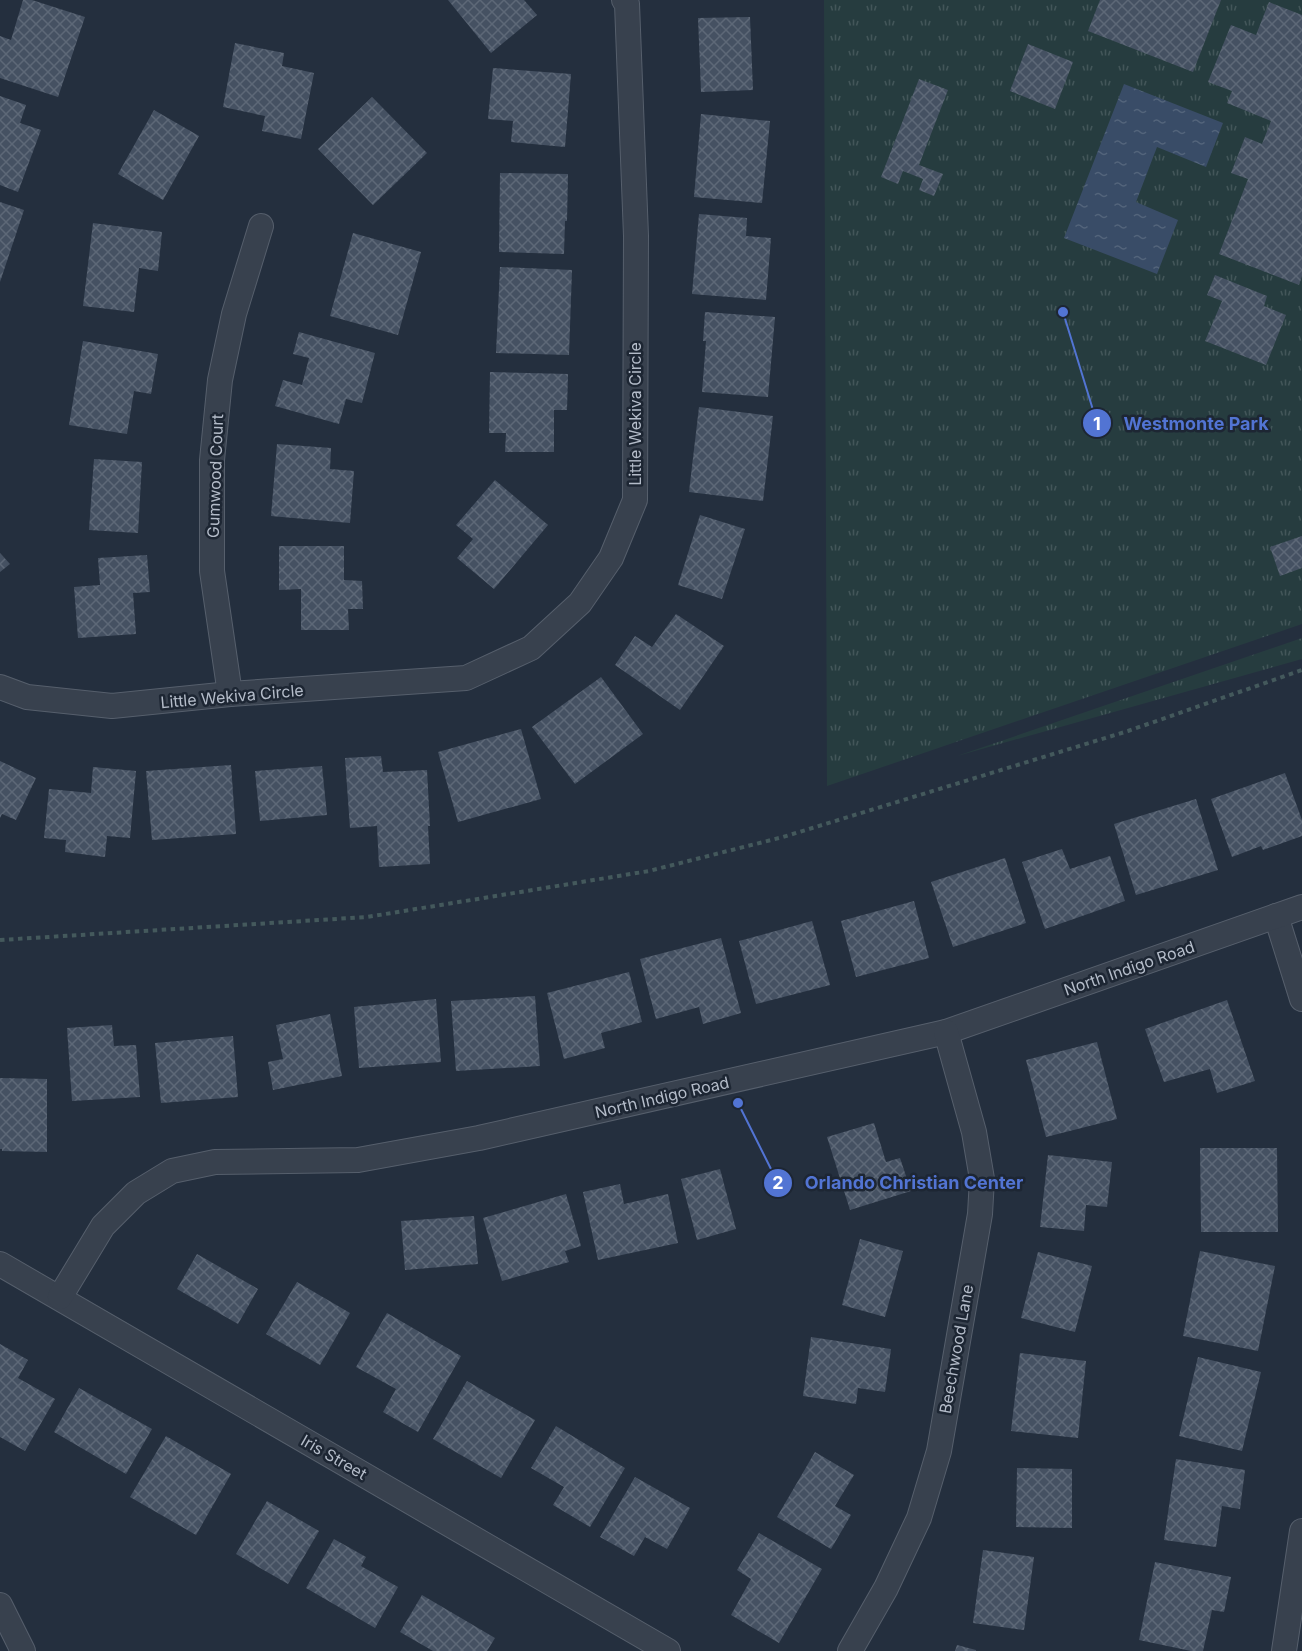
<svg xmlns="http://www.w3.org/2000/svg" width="1302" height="1651" viewBox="0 0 1302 1651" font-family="Inter,sans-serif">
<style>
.grass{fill:url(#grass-tufts)}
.water{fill:url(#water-ripples)}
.building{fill:url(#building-cross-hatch)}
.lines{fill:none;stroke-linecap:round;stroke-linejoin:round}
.minor-casing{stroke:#565f6c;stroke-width:26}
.path{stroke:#44595c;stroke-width:4;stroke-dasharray:4.5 4.5;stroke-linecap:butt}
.minor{stroke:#38414e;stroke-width:24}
.labels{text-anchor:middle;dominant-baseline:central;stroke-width:5;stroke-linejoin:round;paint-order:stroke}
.street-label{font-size:16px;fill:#b4bcc9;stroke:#1d2633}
.leader{fill:none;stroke:#5274d3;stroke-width:2}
.callout-dot{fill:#5274d3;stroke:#1d2633;stroke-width:2}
.mark-label{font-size:18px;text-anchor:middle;font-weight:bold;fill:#fff}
.callout-label{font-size:18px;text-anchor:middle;font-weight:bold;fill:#5274d3;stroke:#1d2633;stroke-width:5;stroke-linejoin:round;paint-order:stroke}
</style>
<defs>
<pattern id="grass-tufts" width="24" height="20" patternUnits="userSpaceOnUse" patternTransform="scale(1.5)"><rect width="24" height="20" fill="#263c3f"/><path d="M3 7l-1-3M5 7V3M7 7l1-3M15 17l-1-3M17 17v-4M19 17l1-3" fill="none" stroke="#435659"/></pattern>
<pattern id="water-ripples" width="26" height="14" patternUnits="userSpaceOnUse" patternTransform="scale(1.5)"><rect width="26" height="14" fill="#394c67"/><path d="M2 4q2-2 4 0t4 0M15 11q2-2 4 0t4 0" fill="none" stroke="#53647b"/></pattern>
<pattern id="building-cross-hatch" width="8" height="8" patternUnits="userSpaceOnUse" patternTransform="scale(1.5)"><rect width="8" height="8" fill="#455162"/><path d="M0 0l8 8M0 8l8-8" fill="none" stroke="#5d6877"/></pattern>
</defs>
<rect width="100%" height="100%" fill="#242f3e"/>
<g class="grass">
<path d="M824,0H1302V624L827,786Z"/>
<path d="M1302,638V659L957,756Z"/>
</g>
<path class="water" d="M1124,84L1223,123L1206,167L1157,147L1136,202L1178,220L1157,274L1064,238Z"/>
<g class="building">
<path d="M23,0H32L85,17L58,97L0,78V36L11,40Z"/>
<path d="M448,0H524L537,15L491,53Z"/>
<path d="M1100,0H1221L1193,72L1088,31Z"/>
<path d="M1269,2L1302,15V276L1299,285L1219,254L1248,179L1231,173L1245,137L1262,144L1271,121L1227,103L1232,91L1208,82L1231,25L1256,35Z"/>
<path d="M750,17L753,90L701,92L698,18Z"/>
<path d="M235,43L284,53L282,66L314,73L301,139L262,131L265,116L223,107Z"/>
<path d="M1028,44L1073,62L1055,109L1010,91Z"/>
<path d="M493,68L571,74L565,147L511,142L513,121L488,119Z"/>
<path d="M919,79L948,90L919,165L943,174L934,196L919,190L923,179L903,171L898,184L881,177Z"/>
<path d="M0,96L26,105L20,123L41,130L18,192L0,185Z"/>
<path d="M372,97L427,153L373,205L318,149Z"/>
<path d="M154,110L199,136L163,200L118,174Z"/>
<path d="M701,114L770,121L762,203L694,197Z"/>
<path d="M500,173L568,174L567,221H565L564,254L499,252Z"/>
<path d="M0,202L24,210L0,282Z"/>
<path d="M699,214L747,218L746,236L771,238L766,300L692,294Z"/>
<path d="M93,223L162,232L158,271L139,268L134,312L83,306Z"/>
<path d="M353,233L421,252L398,335L330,316Z"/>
<path d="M500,267L572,270L569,355L496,353Z"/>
<path d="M1215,275L1267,296L1264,306L1286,315L1266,365L1205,341L1222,301L1207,295Z"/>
<path d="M705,312L775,317L768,397L702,392L706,341H703Z"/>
<path d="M299,332L375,353L362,403L346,399L339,424L275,406L283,380L302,385L309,358L293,354Z"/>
<path d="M83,341L158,354L151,394L134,391L127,434L69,425Z"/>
<path d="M490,372L568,374L567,410H554V452H505L506,433H489Z"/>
<path d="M699,407L773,416L763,501L689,492Z"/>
<path d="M277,444L331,448L330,469L354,471L350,523L271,516Z"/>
<path d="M94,459L142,462L138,533L89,530Z"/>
<path d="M495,480L548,525L494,589L457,558L473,539L456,525Z"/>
<path d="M700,515L745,529L722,599L678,585Z"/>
<path d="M1302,536V568L1280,576L1270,547Z"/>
<path d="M279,546H344V580L362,581L363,609H348L349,630H301V589L279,590Z"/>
<path d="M0,553L10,564L0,572Z"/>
<path d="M147,555L150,592L133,593L136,634L78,638L74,587L100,585L98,558Z"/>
<path d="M676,614L724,646L680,710L615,665L635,636L652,647Z"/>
<path d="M601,677L643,734L575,784L532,727Z"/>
<path d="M521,729L541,799L458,822L438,752Z"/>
<path d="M381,756L383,772L427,770L430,826H428L430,864L379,867L377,826L350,828L345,758Z"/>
<path d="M0,761L36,778L16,820L2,814L0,818Z"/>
<path d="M231,765L236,834L152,840L146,771Z"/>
<path d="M322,766L327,815L260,821L255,771Z"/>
<path d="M93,767L136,771L130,838L107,836L105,857L65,852L66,840L44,838L49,789L91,793Z"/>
<path d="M1285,773L1302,820V836L1263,850L1261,846L1232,857L1211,799Z"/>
<path d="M1196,799L1218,870L1136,895L1114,824Z"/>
<path d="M1062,849L1070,869L1110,856L1125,901L1045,929L1022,862Z"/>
<path d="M1005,858L1026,923L953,947L931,882Z"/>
<path d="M914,901L929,958L856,977L841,921Z"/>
<path d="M812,921L830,985L756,1004L739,941Z"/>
<path d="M721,938L741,1013L703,1024L699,1007L656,1019L640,959Z"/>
<path d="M629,972L642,1022L601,1033L605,1048L564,1059L547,993Z"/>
<path d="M535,996L540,1066L456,1071L451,1001Z"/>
<path d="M436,999L441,1062L359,1068L354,1007Z"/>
<path d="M1227,1000L1255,1081L1217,1093L1210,1069L1164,1082L1145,1029Z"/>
<path d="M330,1014L342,1076L273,1090L268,1062L283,1059L276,1025Z"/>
<path d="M112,1025L114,1046L136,1045L140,1097L72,1101L67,1028Z"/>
<path d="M233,1036L238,1097L161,1103L155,1043Z"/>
<path d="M1097,1042L1117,1119L1046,1137L1026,1060Z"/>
<path d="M0,1078L47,1079V1152L2,1151V1149H0Z"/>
<path d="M874,1123L886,1162L900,1158L911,1191L850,1210L827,1137Z"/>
<path d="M1200,1148H1277L1278,1232H1201Z"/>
<path d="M1048,1155L1112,1162L1107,1207L1086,1205L1084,1231L1040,1227Z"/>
<path d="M720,1169L736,1229L697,1240L681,1179Z"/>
<path d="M620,1184L624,1204L668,1194L678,1243L598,1260L583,1192Z"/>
<path d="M566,1194L581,1246L565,1251L569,1262L502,1281L483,1218Z"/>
<path d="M474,1216L478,1264L405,1270L401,1221Z"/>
<path d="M860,1239L903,1251L885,1317L842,1305Z"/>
<path d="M1200,1251L1275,1266L1258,1351L1183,1336Z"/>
<path d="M1038,1252L1092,1266L1075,1332L1021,1318Z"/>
<path d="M197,1254L258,1289L238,1324L177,1289Z"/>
<path d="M297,1282L350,1313L320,1365L266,1334Z"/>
<path d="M387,1313L461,1356L418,1432L383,1412L396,1389L356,1367Z"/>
<path d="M811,1337L891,1349L885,1392L858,1388L856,1404L803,1396Z"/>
<path d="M0,1344L28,1360L18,1378L55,1399L25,1451L0,1437Z"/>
<path d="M1020,1353L1086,1361L1078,1438L1011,1431Z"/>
<path d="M1198,1357L1261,1372L1242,1451L1179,1436Z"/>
<path d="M467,1381L535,1420L501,1478L433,1439Z"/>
<path d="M79,1388L152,1429L126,1474L54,1432Z"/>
<path d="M556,1426L625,1468L590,1527L553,1505L564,1487L531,1468Z"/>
<path d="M166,1436L231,1474L196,1535L130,1497Z"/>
<path d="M815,1452L854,1475L835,1506L851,1515L831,1549L777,1517Z"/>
<path d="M1176,1459L1245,1470L1240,1509L1222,1506L1216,1547L1164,1540Z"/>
<path d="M1017,1468L1072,1469V1528L1016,1527Z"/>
<path d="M635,1477L690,1508L667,1549L645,1537L634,1556L600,1537Z"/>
<path d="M267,1501L319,1531L288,1584L236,1554Z"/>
<path d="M759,1533L822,1569L779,1643L731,1615L751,1579L737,1570Z"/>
<path d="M334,1539L366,1557L361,1566L398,1587L375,1628L306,1588Z"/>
<path d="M983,1550L1034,1557L1024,1630L973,1623Z"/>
<path d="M1155,1562L1231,1577L1224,1612L1212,1610L1203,1651H1191L1139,1640Z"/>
<path d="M422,1595L495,1638L487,1651H433L400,1632Z"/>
<path d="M957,1645L976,1650V1651H955Z"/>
</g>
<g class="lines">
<defs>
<g id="minor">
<path d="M0,687L27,697L112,706L230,694L466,678L531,648L580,603L611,558L635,500L636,236L627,4L624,0"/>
<path d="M230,694L212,571V460L220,380L234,314L261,226"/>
<path d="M1276,916L1302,999"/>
<path d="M0,1264L668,1651"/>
<path d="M60,1297L103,1226L136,1193L172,1171L215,1162L358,1160L479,1138L946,1032L1302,907"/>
<path d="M0,1605L23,1651"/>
<path d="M850,1651L886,1588L919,1518L939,1451L980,1214L982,1179L974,1132L946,1032"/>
<path d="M1284,1651L1302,1531"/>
</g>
</defs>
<use href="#minor" class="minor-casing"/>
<path class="path" d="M0,940L367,917L649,871L783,837L1128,731L1302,670"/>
<use href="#minor" class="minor"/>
</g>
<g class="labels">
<g class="street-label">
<text transform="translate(635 414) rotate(-90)">Little Wekiva Circle</text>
<text transform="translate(215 476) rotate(-88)">Gumwood Court</text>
<text transform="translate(232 696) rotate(-5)">Little Wekiva Circle</text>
<text transform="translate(1129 968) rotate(-19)">North Indigo Road</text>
<text transform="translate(662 1097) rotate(-13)">North Indigo Road</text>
<text transform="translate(956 1349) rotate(-80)">Beechwood Lane</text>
<text transform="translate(334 1457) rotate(30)">Iris Street</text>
</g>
</g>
<path class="leader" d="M1063 312L1097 423M738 1103L778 1183"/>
<g class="callout-dot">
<circle cx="1063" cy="312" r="6"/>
<circle cx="738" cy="1103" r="6"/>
<circle cx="1097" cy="423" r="15"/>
<circle cx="778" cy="1183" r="15"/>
</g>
<g class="mark-label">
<text x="1097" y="430">1</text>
<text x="778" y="1189">2</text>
</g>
<g class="callout-label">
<text x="1196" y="430">Westmonte Park</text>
<text x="914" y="1189">Orlando Christian Center</text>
</g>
</svg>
